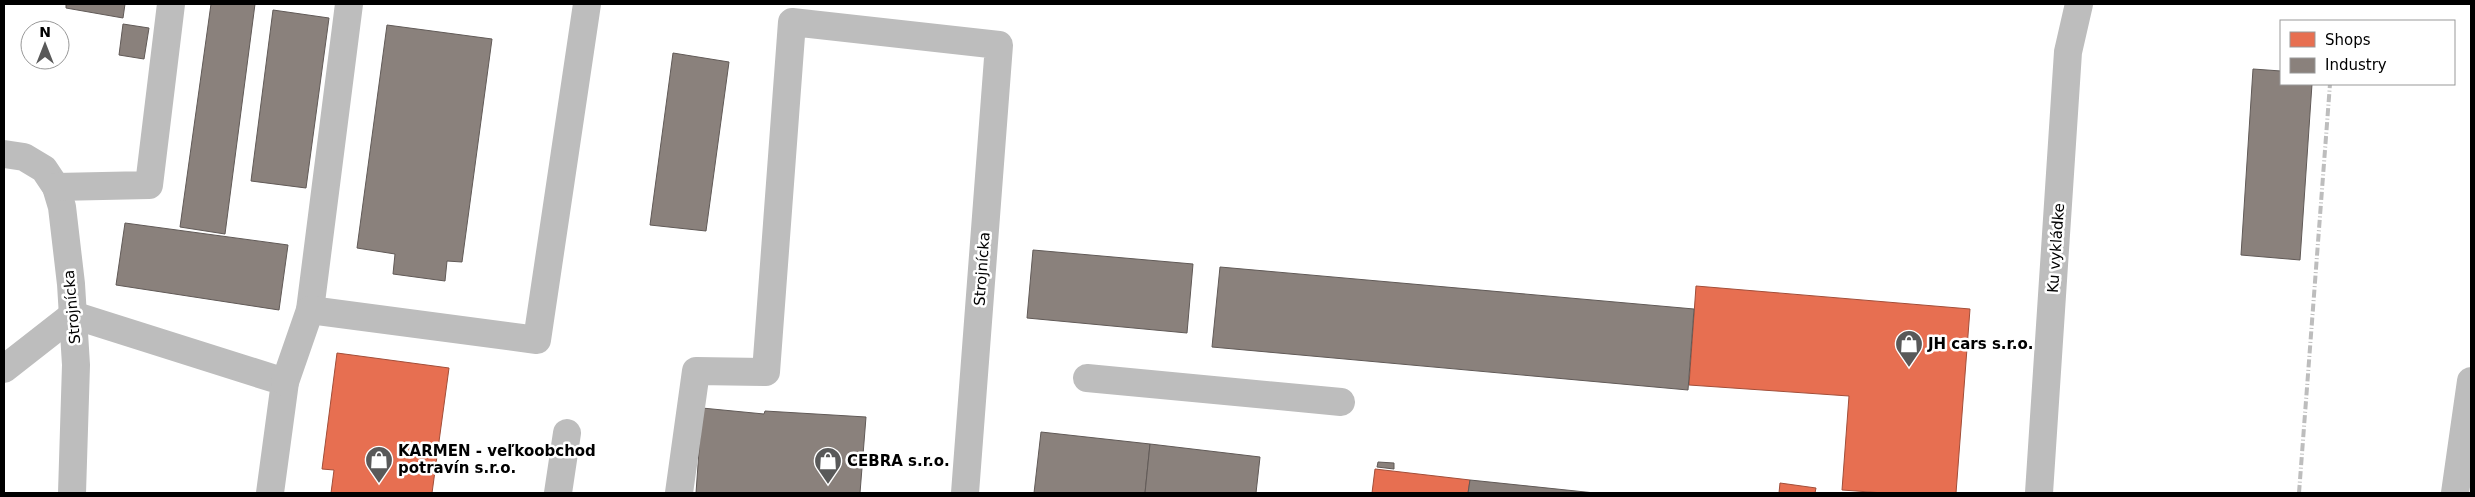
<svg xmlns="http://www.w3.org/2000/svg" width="2475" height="497" viewBox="0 0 2475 497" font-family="'DejaVu Sans',sans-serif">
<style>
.shops{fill:#e76f51;stroke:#a24e39}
.industry{fill:#8a817c;stroke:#615a57}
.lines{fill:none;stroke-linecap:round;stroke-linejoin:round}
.minor{stroke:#bdbdbd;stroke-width:28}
.rail{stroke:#bdbdbd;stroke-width:4;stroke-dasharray:8 2.5 1 2.5;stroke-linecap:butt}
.labels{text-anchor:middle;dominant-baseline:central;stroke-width:5;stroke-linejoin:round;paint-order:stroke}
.street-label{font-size:15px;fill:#000;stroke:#fff}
.poi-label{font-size:15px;font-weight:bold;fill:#000;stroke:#fff;text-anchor:start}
</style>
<rect width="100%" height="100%" fill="#fff"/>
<g class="shops">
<path d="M1696,286L1970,309L1956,493H1884L1842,490L1849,396L1689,385Z"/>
<path d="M337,353L449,368L432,493H331L334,470L322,469Z"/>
<path d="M1375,469L1470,480L1468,493H1372Z"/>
<path d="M1780,483L1816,488L1815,493H1779Z"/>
</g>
<g class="industry">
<path d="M66,4H125L123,18L66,8Z"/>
<path d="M211,4H255L225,234L180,227Z"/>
<path d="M273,10L329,18L306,188L251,181Z"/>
<path d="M123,24L149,28L144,59L119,55Z"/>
<path d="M387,25L492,39L462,262L447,261L445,281L393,274L395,254L357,248Z"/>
<path d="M673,53L729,62L706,231L650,225Z"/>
<path d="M2253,69L2281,71V84H2312L2300,260L2241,255Z"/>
<path d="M125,223L288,245L279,310L116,285Z"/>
<path d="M1033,250L1193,264L1187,333L1027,318Z"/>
<path d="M1220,267L1694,309L1688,390L1212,347Z"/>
<path d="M702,408L764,414L765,411L866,417L860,493H696Z"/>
<path d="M1041,432L1150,444L1145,493H1034Z"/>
<path d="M1150,444L1260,457L1256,493H1145Z"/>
<path d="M1378,462L1394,463V469L1377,467Z"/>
<path d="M1470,480L1595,493H1468Z"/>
</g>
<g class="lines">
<g class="minor">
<path d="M4,154L24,157L44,169L56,187L62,207L71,284L76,365L72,493"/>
<path d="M56,187L149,185L171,4"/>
<path d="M310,310L349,4"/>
<path d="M4,369L73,315L285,382L270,493"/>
<path d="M1087,378L1341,402"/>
<path d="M285,382L310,310L537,340L587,4"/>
<path d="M558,493L567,433"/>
<path d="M679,493L696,371L766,372L792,22L999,45L965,493"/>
<path d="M2039,493L2068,52L2079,4"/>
<path d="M2455,493L2471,381"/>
</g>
<path class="rail" d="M2299,493L2330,84"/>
</g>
<defs>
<symbol id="shop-pin" viewBox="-11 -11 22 30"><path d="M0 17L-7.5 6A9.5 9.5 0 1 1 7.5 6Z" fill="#595959" stroke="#fff"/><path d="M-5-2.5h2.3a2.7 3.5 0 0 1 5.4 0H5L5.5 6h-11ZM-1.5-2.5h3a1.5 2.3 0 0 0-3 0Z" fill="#fff"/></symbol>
</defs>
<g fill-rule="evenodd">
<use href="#shop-pin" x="1893" y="328" width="32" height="43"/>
<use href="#shop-pin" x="363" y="444" width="32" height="43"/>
<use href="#shop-pin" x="812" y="445" width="32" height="43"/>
</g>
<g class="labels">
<g class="street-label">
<text transform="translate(2056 248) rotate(-86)">Ku vykládke</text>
<text transform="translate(982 269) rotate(-86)">Strojnícka</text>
<text transform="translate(72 307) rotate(-95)">Strojnícka</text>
</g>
<g class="poi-label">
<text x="1928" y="344">JH cars s.r.o.</text>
<text x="398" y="451">KARMEN - veľkoobchod<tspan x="398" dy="17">potravín s.r.o.</tspan></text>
<text x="847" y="461">CEBRA s.r.o.</text>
</g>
</g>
<rect width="2475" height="497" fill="none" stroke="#000000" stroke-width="10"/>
<rect x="2280" y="20" width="175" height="65" fill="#ffffff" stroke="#999999"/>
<rect x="2290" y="32" width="25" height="15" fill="#e76f51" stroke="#999999"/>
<text x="2325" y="45" font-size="15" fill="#000000">Shops</text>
<rect x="2290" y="58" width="25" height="15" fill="#8a817c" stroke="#999999"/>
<text x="2325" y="70" font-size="15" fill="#000000">Industry</text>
<g transform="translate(45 45)"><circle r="24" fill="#ffffff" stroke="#999999"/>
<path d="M0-4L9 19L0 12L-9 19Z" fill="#595959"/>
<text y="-8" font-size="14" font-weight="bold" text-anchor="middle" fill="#000000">N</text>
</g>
</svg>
